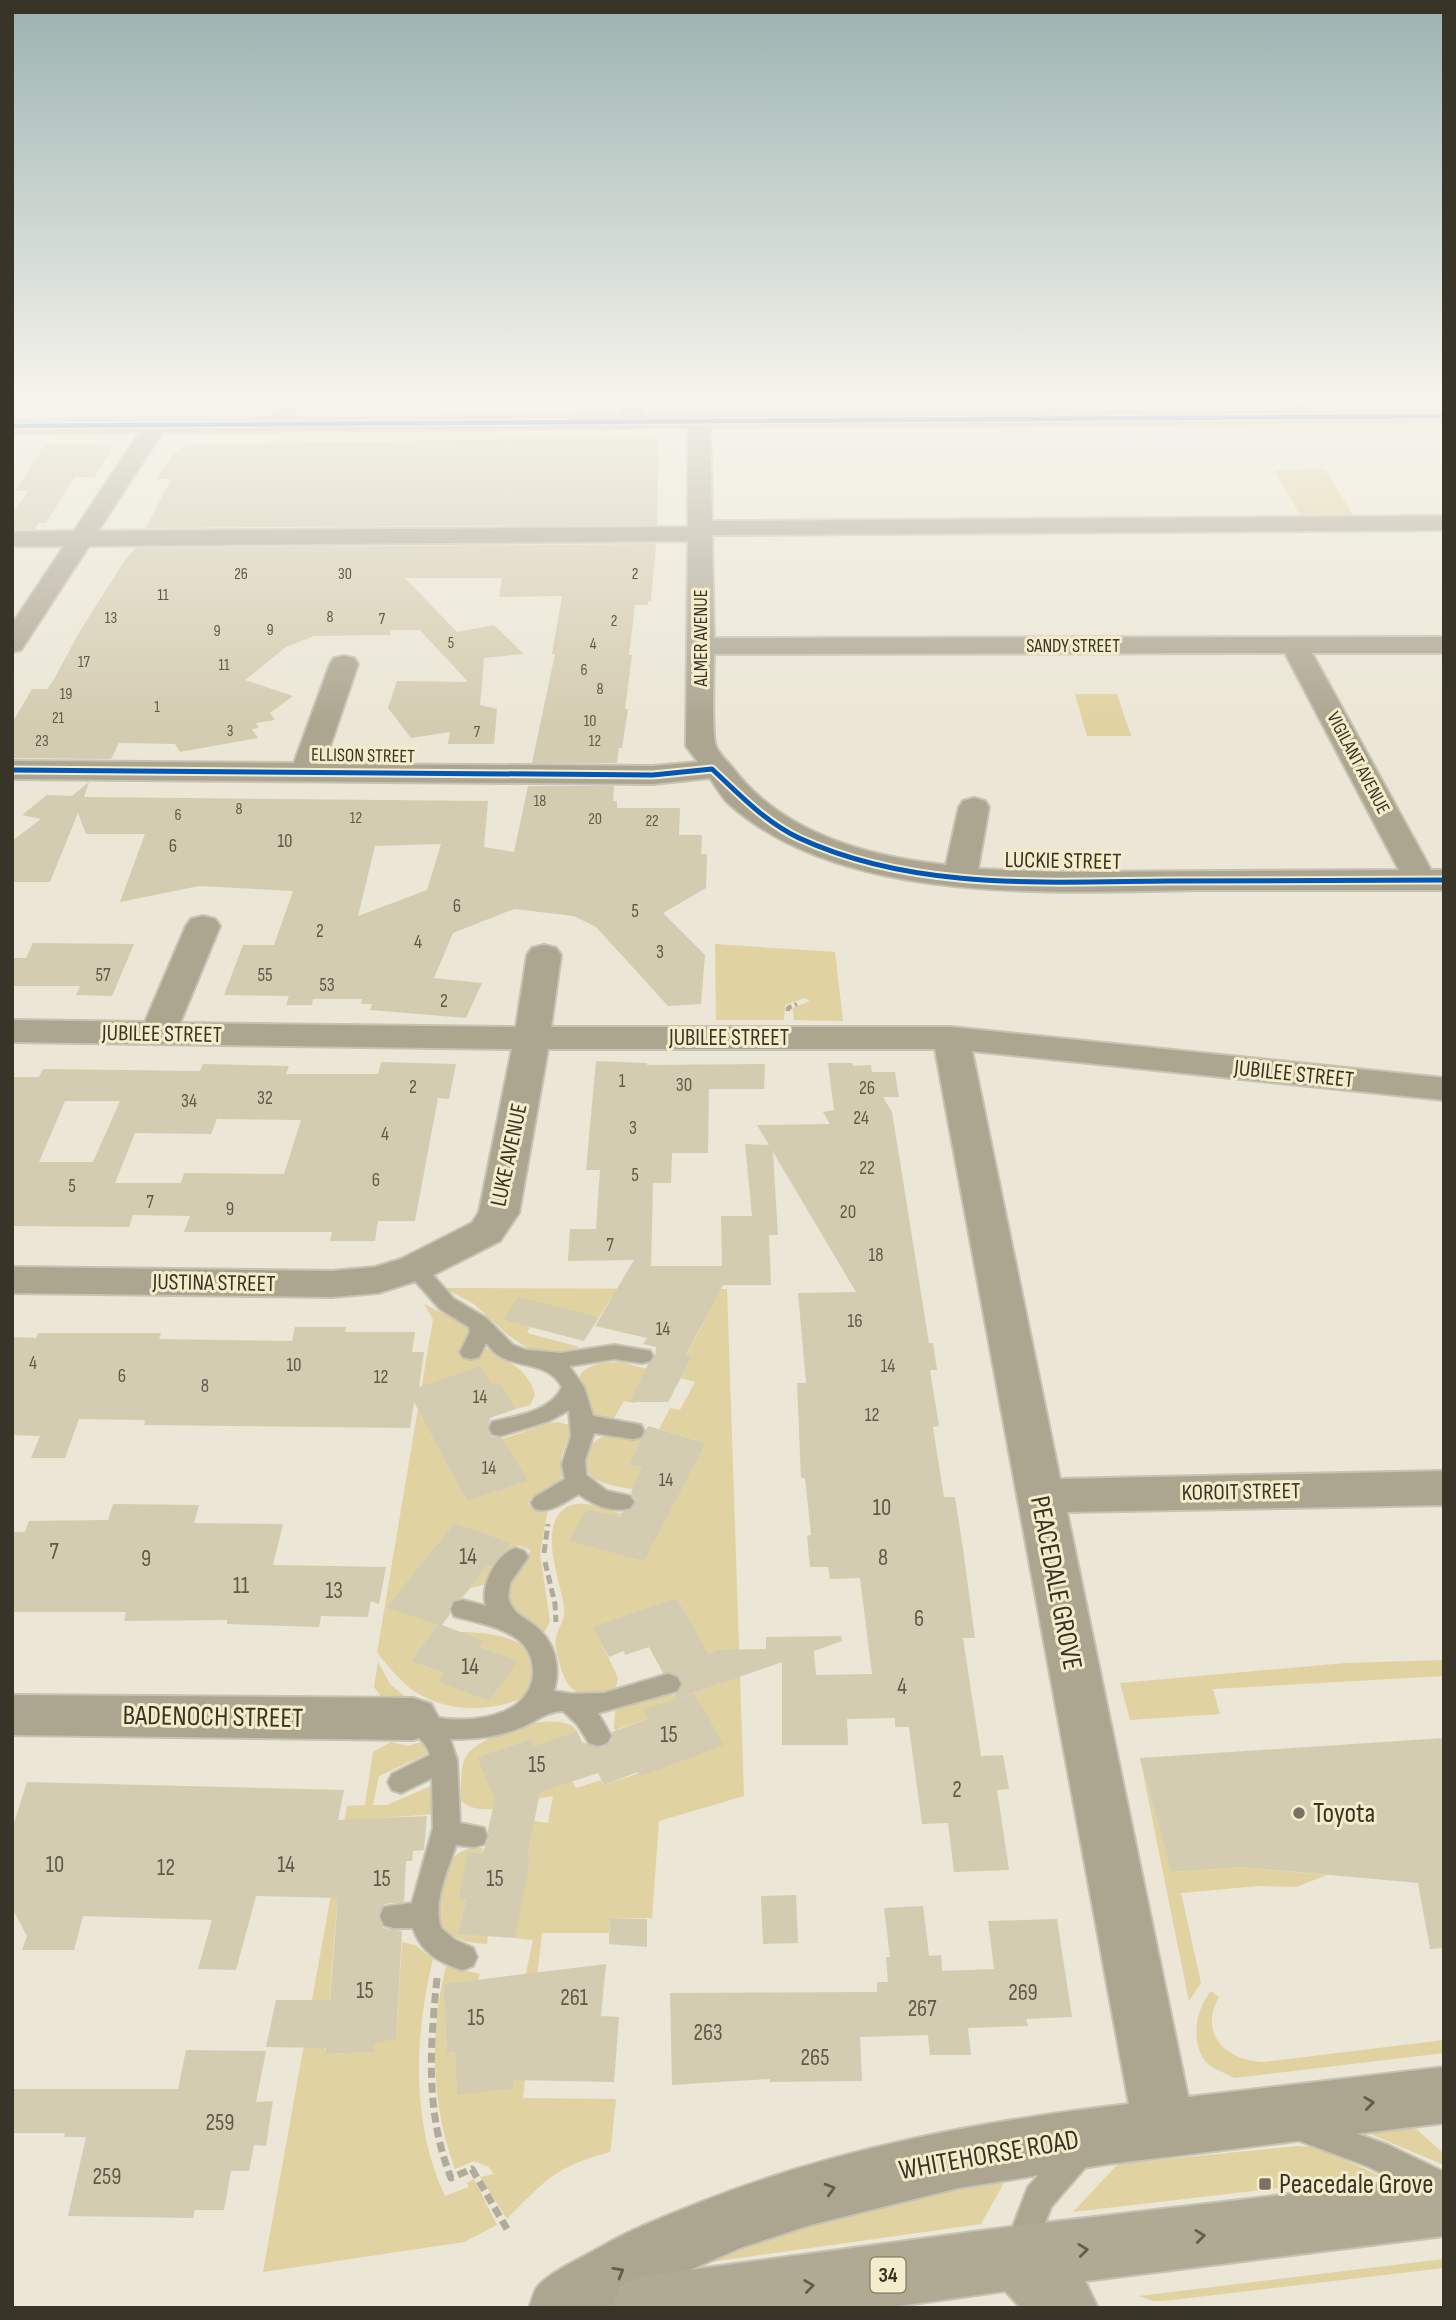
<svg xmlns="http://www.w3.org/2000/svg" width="1456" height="2320" viewBox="0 0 1456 2320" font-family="'Sofia Sans Condensed',sans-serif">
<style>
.green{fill:#e0d2a1}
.building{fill:#d4ccb0;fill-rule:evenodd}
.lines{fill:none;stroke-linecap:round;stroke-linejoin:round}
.lane-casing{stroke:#c6c2b4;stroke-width:4}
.street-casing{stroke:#c6c2b4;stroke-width:4}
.secondary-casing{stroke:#c6c2b4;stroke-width:4}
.primary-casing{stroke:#c6c2b4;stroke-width:4}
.path-far2{stroke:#b0ab9b;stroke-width:4.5;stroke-dasharray:7 3.5;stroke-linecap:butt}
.path-far1{stroke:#b0ab9b;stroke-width:5;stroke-dasharray:9 4.5;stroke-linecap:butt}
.path{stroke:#b0ab9b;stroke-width:7;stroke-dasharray:10 5;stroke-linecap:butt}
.lane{fill:#aca590;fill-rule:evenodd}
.street{fill:#aca590;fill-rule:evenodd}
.secondary{fill:#b1aa91;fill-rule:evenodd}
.primary{fill:#b0aa94;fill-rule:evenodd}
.cycleway-far1-casing{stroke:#f5eccb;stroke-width:7}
.cycleway-casing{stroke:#f5eccb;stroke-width:9}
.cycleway-far1{stroke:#0057b8;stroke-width:4.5}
.cycleway{stroke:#0057b8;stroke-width:5}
.oneway{stroke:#615c4c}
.oneway2{stroke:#625d4d}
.poi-dot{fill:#777264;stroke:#f5eccb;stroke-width:2.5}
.labels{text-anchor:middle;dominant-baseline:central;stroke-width:6;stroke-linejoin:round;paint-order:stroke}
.far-number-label{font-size:16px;fill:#5f5a49}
.far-street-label{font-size:19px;fill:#383427;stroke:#f5eccb}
.number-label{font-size:19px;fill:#5f5a49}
.shield{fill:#f5eccb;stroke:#716b58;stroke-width:2}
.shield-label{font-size:21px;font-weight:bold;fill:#383427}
.street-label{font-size:23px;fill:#383427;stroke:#f5eccb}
.near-number-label{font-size:23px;fill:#5f5a49}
.near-street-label{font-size:28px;fill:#383427;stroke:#f5eccb}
.near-poi-label{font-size:28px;fill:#383427;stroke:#f5eccb;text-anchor:start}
</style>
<rect width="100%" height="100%" fill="#ebe6d5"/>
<g class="green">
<path d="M1325,469L1353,515H1300L1274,470Z"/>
<path d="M1075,694H1117L1131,736H1087Z"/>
<path d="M715,944L835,952L843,1021L794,1020L793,1008L810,1001L805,998L785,1005L784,1020H716Z"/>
<path d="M444,1288L727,1289L744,1796L659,1821L652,1918L610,1919L609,1933H542L523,2098L616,2099L611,2146L610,2152C554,2167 546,2180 507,2219L480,2177L494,2174L489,2167L474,2161L455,2169C431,2103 429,2034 446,1966L480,1974L478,1980L443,1984L447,2053L455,2052L457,2095L504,1977L525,1978L533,1940L514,1938L531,1859L527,1858L534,1821L548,1823L553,1796C527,1799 484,1821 461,1801C461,1790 460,1768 465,1758C476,1735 561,1706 577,1731L534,1746L531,1739L477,1757L572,1781L576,1788L601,1780L604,1785L723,1745L694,1693L729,1680L713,1652L709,1654L677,1598L594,1627L618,1678L616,1687C588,1704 568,1696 560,1665C558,1657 554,1646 556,1638C558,1627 566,1620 564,1607C561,1582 538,1529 564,1509C579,1497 605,1509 621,1514L619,1517L587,1509L570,1541L644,1560L706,1443L659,1429L670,1408L680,1410L695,1382L681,1378L692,1357L657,1348L687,1354L706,1318L612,1297L599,1317L518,1298L503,1320L530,1327L527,1333L580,1347L555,1355L533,1352L508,1335L474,1304Z"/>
<path d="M424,1304L466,1325C474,1335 465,1344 460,1352L474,1358L484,1347C506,1360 529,1369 535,1395L530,1405L516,1409L499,1384L455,1479L467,1501L527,1481L497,1441L549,1423L558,1422L569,1425L572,1429L561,1457L562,1476L558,1486L546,1495L530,1500L528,1504L534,1508H548L540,1554L550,1621L543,1635L520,1624L505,1595L512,1577L531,1550L517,1545L487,1584L470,1588L487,1566L492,1568L510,1544L454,1523L437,1544L401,1611L437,1625L411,1661L444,1673L439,1682L489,1701L517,1661L480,1647L483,1641L459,1632C487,1632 541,1636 536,1677C535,1683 529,1691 526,1696C491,1714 443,1712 411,1689C399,1680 388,1665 377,1653L433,1319Z"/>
<path d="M622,1362L653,1371L635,1403L624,1401L611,1423C595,1418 591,1412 583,1397C567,1366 600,1362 622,1362Z"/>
<path d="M629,1434L643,1437L629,1465L651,1469L640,1491C626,1487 604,1486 592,1477C575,1463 589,1440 607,1435C613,1433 622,1434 629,1434Z"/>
<path d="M1444,1660V1676L1213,1689L1220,1714L1130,1720L1120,1683L1346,1663Z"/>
<path d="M378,1662L390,1684L419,1708L382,1698L374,1687Z"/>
<path d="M668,1694L681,1697L648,1719L618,1729L621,1740L614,1728L615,1711L631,1702Z"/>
<path d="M423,1741L427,1754L379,1776L373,1805H387L431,1786L434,1814L369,1819L337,1907L325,2054L373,2052L374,2041L396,2039L402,1942L415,1945L433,1959C414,2037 411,2122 445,2196L469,2187L467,2183L474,2179L497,2225L464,2242L263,2272L347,1806L365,1805L373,1752L391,1742L408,1746Z"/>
<path d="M1140,1758L1171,1872L1242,1867L1327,1875L1296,1887L1259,1886L1181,1893L1201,1983L1189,2001Z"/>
<path d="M483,1848L482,1854L469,1852L458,1898L466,1899L458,1933L488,1936L487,1944C423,1940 437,1906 451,1861C460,1849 469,1848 483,1848Z"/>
<path d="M1211,1991L1219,1997C1198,2034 1226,2061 1264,2062L1444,2040V2053L1234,2078C1226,2073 1210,2068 1205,2061C1190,2040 1196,2009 1211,1991Z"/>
<path d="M1406,2120L1444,2154V2165L1344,2123Z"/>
<path d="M1298,2146L1317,2147L1380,2176L1073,2212L1118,2164Z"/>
<path d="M1006,2179L981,2224L660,2269L822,2213Z"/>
<path d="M1444,2259V2268L1163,2301H1153L1139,2296Z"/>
</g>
<g class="building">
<path d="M513,439H659L657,525L146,528L171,479H157L176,451H180L184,445Z"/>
<path d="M45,444H101L99,446L112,447L108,452H111L94,477H75L46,523H38L35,529H12V514L28,491H15Z"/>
<path d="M656,544L651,601H648V605H635L629,655H632L625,709H628L622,748H619L617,763H532L555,654H552L562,596L499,597L502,578H405L457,632L494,625L524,654L484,658L480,705L497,709L494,744H448L450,732L411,738L388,708L397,681L468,682L420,630H391L390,635L314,636L286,647L245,680L293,696L270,713L275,720L256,723L259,728L252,729L258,738L180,752L175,744L119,743L111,759L12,758V723L32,689H47L53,681L80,631L125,560L136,548Z"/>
<path d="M89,782L84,797L488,801L484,847L514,852L528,786H614L613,801H617V808H680L679,835H702L701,854H707L706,888L663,913L705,955L701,1004L668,1006L596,927L574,916L514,909L453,933L434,978L482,983L466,1018L370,1010L372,1004H361L362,999H313L312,1005H286L289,996L224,995L243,945H274L293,891L199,886L120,902L145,834H86L78,813L50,882H12V841L41,819L22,815L47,795L72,796ZM441,844L427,890L358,916L375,846Z"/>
<path d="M33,943L134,944L112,996L76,995L80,986H12V958H26Z"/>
<path d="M596,1061L647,1063V1065L765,1064L764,1089H709L708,1153H672L671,1183H653L651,1266H722L721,1216H752L745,1144L769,1145L757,1125L830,1124L823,1112L834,1110L828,1063H852L853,1066L871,1065L872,1072H895L899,1097H883L892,1112L929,1343H933L937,1370H930L939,1426L933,1427L944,1497H955L963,1549L975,1638H963L981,1756L1003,1755L1009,1789L997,1790L1009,1870L954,1872L948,1823L922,1824L909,1727H895V1718L847,1719L848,1745H782V1662L676,1699L674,1695L679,1692L683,1683L678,1675L663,1673L649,1647L625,1655L624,1651L609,1657L593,1627L677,1598L709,1654L717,1650L766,1649V1637L841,1636L842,1641L814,1651L816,1675L872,1674L860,1578L830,1579L828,1567H810L807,1536L811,1535L805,1478H801L797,1383H806L798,1293L856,1292L773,1152L778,1235H769L771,1285H723L686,1355L692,1357L668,1402H630L648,1364L655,1357L656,1347L643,1344L647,1338L595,1326L634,1260L568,1261L570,1229H596L600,1170H586Z"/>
<path d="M381,1062L456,1064L449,1099L438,1098L415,1221H378L375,1241H330L332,1232H184L190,1216L133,1215L129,1227L12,1226V1077H39L43,1069L200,1071L203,1064L289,1066L286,1074H378ZM65,1101H120L93,1162H39ZM217,1119L301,1120L284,1174L184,1173L181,1183H115L135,1133L211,1134Z"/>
<path d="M518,1297L579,1312L599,1317L584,1341L503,1320Z"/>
<path d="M295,1327H346L345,1332H415L412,1352H424L419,1387L481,1366L492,1385L499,1383L516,1409L490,1418L487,1429L491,1437L502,1438L528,1481L467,1501L414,1402L410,1428L144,1425L145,1420L79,1419L65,1458H31L40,1436L12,1435V1337L36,1338L38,1333H161L159,1339L292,1341Z"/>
<path d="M648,1426L706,1443L644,1561L569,1541L587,1509L620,1517L622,1512L632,1509L636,1501L631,1493L642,1467L629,1465Z"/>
<path d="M113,1504L199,1505L194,1523L283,1524L273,1565L386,1567L379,1604L371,1601L368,1617L321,1616L319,1627L227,1624V1620L124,1621L126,1612H12V1532H25L29,1521L108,1520Z"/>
<path d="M454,1523L511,1543L491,1567L487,1566L463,1597L452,1601L449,1608L450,1614L442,1625L484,1641L480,1647L518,1661L489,1701L438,1682L444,1673L411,1661L437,1625L387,1607Z"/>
<path d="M694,1693L724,1745L641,1776L638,1772L604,1785L598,1773L540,1792L527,1858H531L515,1938L458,1934L466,1899H458L468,1852L482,1854L489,1837L488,1830L495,1799L477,1757L531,1739L534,1746L577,1731L582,1742L599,1748L609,1744L613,1737L612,1732L648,1719L643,1710Z"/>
<path d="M1444,1738V1948L1430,1949L1418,1883L1242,1867L1171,1872L1140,1758Z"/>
<path d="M27,1782L344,1790L338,1820L427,1816L424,1850L413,1851L412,1861H406L404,1902L384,1904L378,1915L383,1928L402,1931L396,2039L374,2043V2052L325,2054L326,2048L266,2047L276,2000H330L338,1898L256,1896L236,1970L198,1969L212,1920L83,1916L74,1950H22L27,1936L12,1908V1829Z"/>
<path d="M796,1895L798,1943L763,1944L761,1896Z"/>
<path d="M923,1906L929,1956L941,1955L942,1971L994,1969L988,1921L1057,1919L1072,2017L1026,2019L1028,2026L968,2028L971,2055H930L928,2035L860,2037L862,2081L770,2082V2079L672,2085L670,1993L877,1992V1982H888L886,1957H890L884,1908Z"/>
<path d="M610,1919H647V1947L609,1944Z"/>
<path d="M606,1964L601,2016L619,2017L614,2082L513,2080L514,2088L457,2095L455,2052L447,2053L443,1984Z"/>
<path d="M186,2050L266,2051L256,2102L273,2101L266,2146L254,2145L249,2171H231L224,2210H195L193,2218L68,2216L86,2137H64L65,2133H12V2089H178Z"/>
</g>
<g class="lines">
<defs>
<g id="lane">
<path d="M415,1261L422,1263L454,1299L486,1318L513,1345L526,1350L561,1353L614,1345L650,1351L653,1356L650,1361L642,1363L614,1359L569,1366L584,1387L593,1416L641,1425L644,1431L641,1437L633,1439L594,1433L585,1460L586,1475L607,1491L630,1496L634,1502L630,1508C612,1513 593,1505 579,1494C565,1501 551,1514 535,1509L531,1503L535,1497L565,1479L562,1464L571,1437L569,1410L549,1421L500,1436L492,1434L489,1428L492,1422C516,1416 551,1412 562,1387C548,1361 520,1369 498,1355C494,1353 490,1347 486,1343L479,1357L471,1359L463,1357L460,1352L470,1332L469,1327L440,1309L408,1273L405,1268L408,1263Z"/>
<path d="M516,1548L524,1551L528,1557L510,1583L508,1597C512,1613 522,1616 534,1625C555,1641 561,1667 554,1691L572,1694L604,1693L668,1674L677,1677L681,1684L677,1691L598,1713L611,1736L607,1743L598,1746L589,1743L577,1724L563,1711C546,1711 537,1721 522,1727C498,1737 475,1739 450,1739L457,1760L460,1823L484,1828L487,1836L484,1844L474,1847L456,1845C448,1870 432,1902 441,1928L455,1940L473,1948L477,1957L473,1966L463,1970C439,1963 421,1952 413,1928H394L384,1925L380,1916L384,1907L412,1903L433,1828L432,1778L401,1793L392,1790L388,1782L392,1774L430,1755C425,1736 408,1734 400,1719L404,1712L413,1709C420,1711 426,1715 433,1717C468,1724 527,1719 533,1676C534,1663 530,1650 520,1641C502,1626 477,1623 454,1616L451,1609L454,1602L463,1600L486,1606C480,1586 496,1554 516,1548Z"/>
<path d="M1308,2116L1388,2145L1444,2172V2204L1367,2166L1297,2140L1293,2130L1297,2120Z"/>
<path d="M1079,2137L1090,2142L1094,2152L1090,2162L1051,2207L1032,2258L1021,2263L1010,2258L1005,2247L1028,2187L1068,2142Z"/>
</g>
<g id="street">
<path d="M279,401H300L287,429H271L268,424Z"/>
<path d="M622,401H644L642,422L639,427H623L620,422Z"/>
<path d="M1044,401H1065L1071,419L1068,424H1052Z"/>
<path d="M1277,401H1298L1309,417L1306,422H1290Z"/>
<path d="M699,415L707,416L710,421L712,521L1444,516V530L712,535L714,638L1444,637V653H1312L1431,870H1444V890C1362,890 1281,890 1199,890C1054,892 844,906 729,804C721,797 716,786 710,778L653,784L12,779V761L294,763L330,664L334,658L344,656L354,658L358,664L324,764L653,766L698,762L686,746L688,541L89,546L21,650L12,652V624L64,546H12V532L74,531L148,420H164L167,425L98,531L688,527V421L691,416ZM1285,653L1399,870L1059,872L978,869L989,807L985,801L974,798L963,801L959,807L946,865C868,857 781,833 732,767C727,761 718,753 716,746C711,734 714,671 714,654Z"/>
<path d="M203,916L215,919L220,926L180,1023L516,1027L527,955L532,948L544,945L556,948L561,955L551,1027H951L1444,1078V1100L972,1051L1060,1479L1444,1471V1505L1067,1512L1188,2097L1444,2067V2123L1108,2164L958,2188L810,2225L740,2248L676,2276L620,2308H529C532,2301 534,2289 540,2284C556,2269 580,2259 599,2248C630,2230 663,2217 696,2204C834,2149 981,2121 1129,2104L935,1049H548L519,1213L500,1241L429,1277L378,1293L332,1297L12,1293V1267L332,1271L375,1267L401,1259L472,1223L479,1212L512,1049L12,1042V1020L145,1022L186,926L191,919Z"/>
<path d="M12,1695L413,1698L431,1704L439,1719L431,1734L413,1740L12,1735Z"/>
</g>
<path id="secondary" d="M1444,410V422L12,433V419Z"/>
<path id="primary" d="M1444,2176V2236L1085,2281L1098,2308H1021L1005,2291L884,2308H612L621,2285L644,2276L1017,2226Z"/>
</defs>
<use href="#lane" class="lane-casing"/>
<use href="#street" class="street-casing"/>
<use href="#secondary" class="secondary-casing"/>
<use href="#primary" class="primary-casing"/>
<path class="path-far2" d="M788,1011V1008L797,1004"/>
<g class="path-far1">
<path d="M544,1553L548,1524"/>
<path d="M545,1562L555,1604L556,1622"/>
</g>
<path class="path" d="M437,1978C430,2047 425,2112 451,2178L472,2169L507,2229"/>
<use href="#lane" class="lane"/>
<use href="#street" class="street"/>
<use href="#secondary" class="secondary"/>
<use href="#primary" class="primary"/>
<defs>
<path id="cycleway-far1" d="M12,426L1444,416"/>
<path id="cycleway" d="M12,770L653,775L712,769C739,794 765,822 799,838C914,891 1045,882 1169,881C1260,880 1352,880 1444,880"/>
</defs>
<use href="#cycleway-far1" class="cycleway-far1-casing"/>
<use href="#cycleway" class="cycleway-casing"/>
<use href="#cycleway-far1" class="cycleway-far1"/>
<use href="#cycleway" class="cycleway"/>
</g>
<defs><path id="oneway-chevron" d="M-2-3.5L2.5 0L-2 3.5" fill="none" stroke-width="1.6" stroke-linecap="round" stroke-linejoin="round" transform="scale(1.75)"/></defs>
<g class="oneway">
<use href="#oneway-chevron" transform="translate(1369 2103) rotate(-7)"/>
<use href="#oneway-chevron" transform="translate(830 2189) rotate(-16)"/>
<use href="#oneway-chevron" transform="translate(619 2272) rotate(-30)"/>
</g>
<g class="oneway2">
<use href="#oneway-chevron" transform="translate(1200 2236) rotate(-7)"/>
<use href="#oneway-chevron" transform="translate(1083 2250) rotate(-7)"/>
<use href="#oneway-chevron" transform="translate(809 2286) rotate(-8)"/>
</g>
<linearGradient id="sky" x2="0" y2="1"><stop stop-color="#9bb3b1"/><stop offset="0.55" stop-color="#f6f4ec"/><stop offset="1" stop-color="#f6f4ec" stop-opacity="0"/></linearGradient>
<rect width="1456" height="726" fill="url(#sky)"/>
<g class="poi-dot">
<circle cx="1299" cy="1813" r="7"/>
<rect x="1258" y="2177" width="14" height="14" rx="3.5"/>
</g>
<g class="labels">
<g class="far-number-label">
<text x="241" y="574">26</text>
<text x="345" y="574">30</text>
<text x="635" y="574">2</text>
<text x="163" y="595">11</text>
<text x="330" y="617">8</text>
<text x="111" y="618">13</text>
<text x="382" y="619">7</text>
<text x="614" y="621">2</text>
<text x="270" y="630">9</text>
<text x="217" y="631">9</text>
<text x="451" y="643">5</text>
<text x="593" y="644">4</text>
<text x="84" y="662">17</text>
<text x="224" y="665">11</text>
<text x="584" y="670">6</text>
<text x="600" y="689">8</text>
<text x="66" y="694">19</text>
<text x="157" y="707">1</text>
<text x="58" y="718">21</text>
<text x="590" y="721">10</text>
<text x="230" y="731">3</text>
<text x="477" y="732">7</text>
<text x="42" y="741">23</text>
<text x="595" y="741">12</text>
<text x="540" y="801">18</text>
<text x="239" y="809">8</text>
<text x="178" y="815">6</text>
<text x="356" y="818">12</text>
<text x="595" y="819">20</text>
<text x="652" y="821">22</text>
</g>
<g class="far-street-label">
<text transform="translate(701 638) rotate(-90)">ALMER AVENUE</text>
<text x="1073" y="646">SANDY STREET</text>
<text transform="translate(363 756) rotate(1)">ELLISON STREET</text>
<text transform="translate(1358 763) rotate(62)">VIGILANT AVENUE</text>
</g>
<g class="number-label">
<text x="285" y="841">10</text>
<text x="173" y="846">6</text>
<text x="457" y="906">6</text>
<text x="635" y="911">5</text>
<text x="320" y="931">2</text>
<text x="418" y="942">4</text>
<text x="660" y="952">3</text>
<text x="103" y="975">57</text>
<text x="265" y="975">55</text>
<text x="327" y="985">53</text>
<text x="444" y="1001">2</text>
<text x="622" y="1081">1</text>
<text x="684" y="1085">30</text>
<text x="413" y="1087">2</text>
<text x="867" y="1088">26</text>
<text x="265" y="1098">32</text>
<text x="189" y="1101">34</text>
<text x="861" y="1118">24</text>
<text x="633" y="1128">3</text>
<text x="385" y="1134">4</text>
<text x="867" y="1168">22</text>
<text x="635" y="1175">5</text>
<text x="376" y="1180">6</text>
<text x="72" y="1186">5</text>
<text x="150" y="1202">7</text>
<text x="230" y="1209">9</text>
<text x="848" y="1212">20</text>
<text x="610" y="1245">7</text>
<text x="876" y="1255">18</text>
<text x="855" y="1321">16</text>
<text x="663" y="1329">14</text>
<text x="33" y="1363">4</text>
<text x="294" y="1365">10</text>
<text x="888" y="1366">14</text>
<text x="122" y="1376">6</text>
<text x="381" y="1377">12</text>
<text x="205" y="1386">8</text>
<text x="480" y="1397">14</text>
<text x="872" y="1415">12</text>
<text x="489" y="1468">14</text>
<text x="666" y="1480">14</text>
</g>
<rect class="shield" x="870.5" y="2257.5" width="35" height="35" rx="5"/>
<g class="shield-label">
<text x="888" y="2275">34</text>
</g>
<g class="street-label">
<text transform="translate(1063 861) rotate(1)">LUCKIE STREET</text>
<text transform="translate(162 1034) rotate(1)">JUBILEE STREET</text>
<text x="729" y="1038">JUBILEE STREET</text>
<text transform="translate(1294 1074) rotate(6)">JUBILEE STREET</text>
<text transform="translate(509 1155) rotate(-78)">LUKE AVENUE</text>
<text transform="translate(214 1283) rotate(1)">JUSTINA STREET</text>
<text transform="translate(1241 1492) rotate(-1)">KOROIT STREET</text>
</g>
<g class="near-number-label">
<text x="882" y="1508">10</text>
<text x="54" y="1552">7</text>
<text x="468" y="1557">14</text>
<text x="883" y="1558">8</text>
<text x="146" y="1559">9</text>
<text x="241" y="1586">11</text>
<text x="334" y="1591">13</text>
<text x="919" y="1619">6</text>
<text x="470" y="1667">14</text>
<text x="902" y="1687">4</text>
<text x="669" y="1735">15</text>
<text x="537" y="1765">15</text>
<text x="957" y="1790">2</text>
<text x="55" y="1865">10</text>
<text x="286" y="1865">14</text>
<text x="166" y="1868">12</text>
<text x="382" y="1879">15</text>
<text x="495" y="1879">15</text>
<text x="365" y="1991">15</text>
<text x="1023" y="1993">269</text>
<text x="574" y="1998">261</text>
<text x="922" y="2009">267</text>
<text x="476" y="2018">15</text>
<text x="708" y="2033">263</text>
<text x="815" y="2058">265</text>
<text x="220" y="2123">259</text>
<text x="107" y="2177">259</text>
</g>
<g class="near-street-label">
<text transform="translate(1056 1583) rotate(79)">PEACEDALE GROVE</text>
<text transform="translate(213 1717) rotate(1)">BADENOCH STREET</text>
<text transform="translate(989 2155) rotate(-10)">WHITEHORSE ROAD</text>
</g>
<g class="near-poi-label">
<text x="1313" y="1813">Toyota</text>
<text x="1279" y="2184">Peacedale Grove</text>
</g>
</g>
<rect width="1456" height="2320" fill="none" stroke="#383427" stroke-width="28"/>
</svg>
